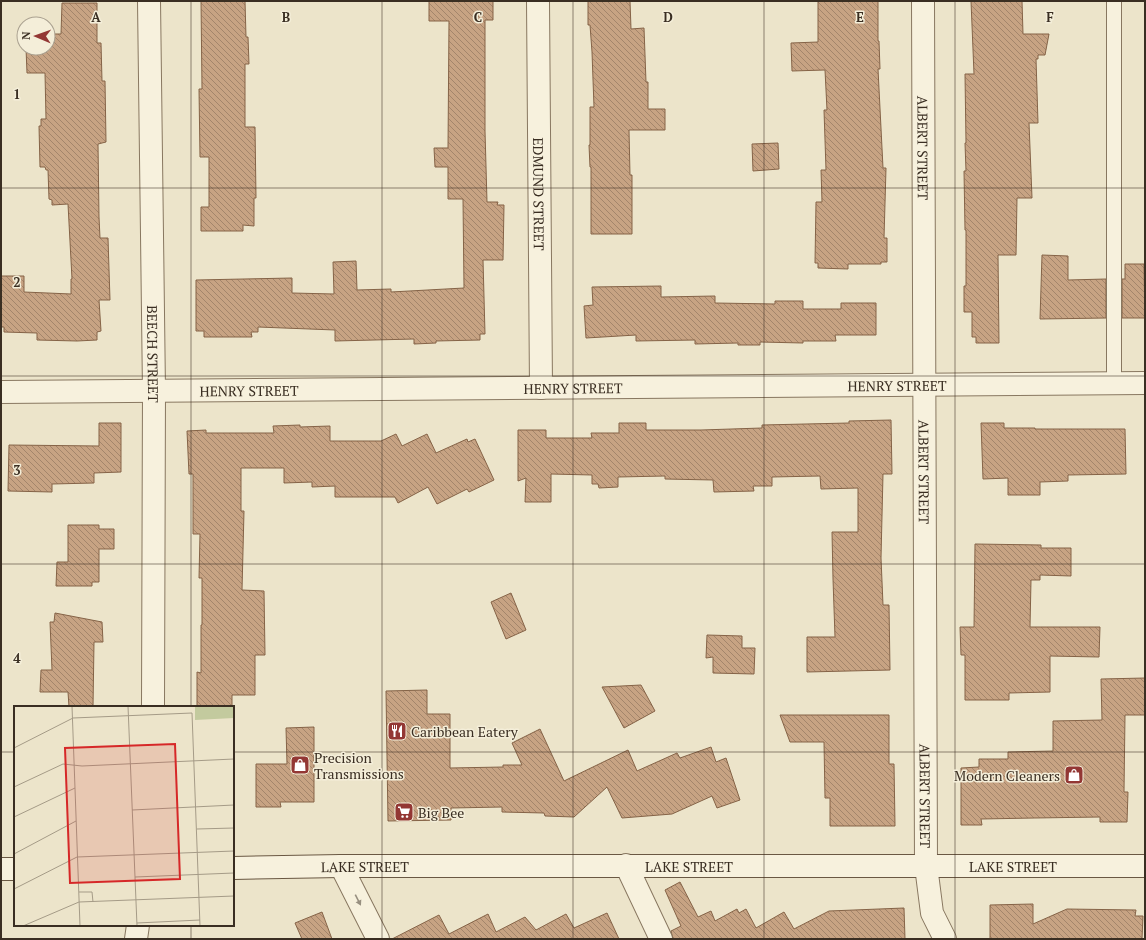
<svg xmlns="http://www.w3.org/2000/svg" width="1146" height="940" viewBox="0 0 1146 940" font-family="'PT Serif',serif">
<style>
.building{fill:url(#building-back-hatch);stroke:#856347}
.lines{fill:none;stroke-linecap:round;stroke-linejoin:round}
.lane-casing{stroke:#887760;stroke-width:16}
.street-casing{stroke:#887760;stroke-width:24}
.secondary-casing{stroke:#6a5843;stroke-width:24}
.lane{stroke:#f7f1dd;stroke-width:14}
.street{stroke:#f7f1dd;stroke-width:22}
.secondary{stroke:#f7f1dd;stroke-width:22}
.oneway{fill:#989080}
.grid{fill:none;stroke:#3a2e22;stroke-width:1;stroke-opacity:0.55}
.labels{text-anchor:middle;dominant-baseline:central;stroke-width:3;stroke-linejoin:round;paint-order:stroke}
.street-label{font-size:14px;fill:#3a2e22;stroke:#f4eed9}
.poi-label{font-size:14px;fill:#3a2e22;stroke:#f4eed9;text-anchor:start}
.inset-road{fill:none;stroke:#a59b87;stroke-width:1}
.view{fill:#d62828;fill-opacity:0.15;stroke:#d62828;stroke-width:2}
.inset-edge{fill:none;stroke:#3a2e22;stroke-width:2}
.grid-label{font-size:13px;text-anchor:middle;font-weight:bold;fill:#3a2e22;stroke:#f4eed9;stroke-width:3;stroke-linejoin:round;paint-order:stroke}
</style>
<defs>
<pattern id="building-back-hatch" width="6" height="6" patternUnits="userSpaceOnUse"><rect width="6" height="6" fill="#c7a383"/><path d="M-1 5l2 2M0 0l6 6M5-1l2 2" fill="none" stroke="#a3856b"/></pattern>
</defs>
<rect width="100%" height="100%" fill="#ece4ca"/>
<g class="building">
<path d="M201,1H245L246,37H248L249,64H245V127H255L256,198H254V226L243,225V231H201V207H209V157H200L199,89H202Z"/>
<path d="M429,1H493V20H485V131L487,202H498L497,205H504L503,260H483L485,334H480V340L436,341V343L414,344V339L335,341V330L258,327V332H251L252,337H204V331H196V280L292,278V293L334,294L333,262L356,261L357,290L391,289V292L464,288L463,199H448V167H435L434,148H448L449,21H429Z"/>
<path d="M588,1H630L631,29L644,28L646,82H648V109H665V130H629L630,175H632V234H591V167H590L589,145H590V107H594L592,52L590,25H588Z"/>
<path d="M818,1H878V41H879L880,69H878L883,168H886L884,238H887V262H881V264H848V269L818,268V263H815L816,202H822L821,170H826L824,110H827L825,70L792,71L791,43L818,42Z"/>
<path d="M971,1H1022L1023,34H1049L1045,55H1038V59H1036L1038,123H1029L1032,198H1017L1016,255H998L999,343H976V337H972V312H964V286H966V230H965L964,171H966L965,143H966L965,74H974Z"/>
<path d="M62,3H97V43H101L102,81H105L106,142L98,144L99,217L100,238H108L110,300H99L101,331L97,332V340L77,341L37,340V333L4,332V327H1V276H24V292L71,294V279H72L68,204L52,205V200L49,199L48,170H46L45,167H40L39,126H41V119H46L45,73H27L26,48H48V34H61Z"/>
<path d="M778,143L779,169L753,171L752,144Z"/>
<path d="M1042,255L1068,256V280L1106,279V318L1040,319Z"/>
<path d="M1125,264H1144L1145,318H1122V279H1125Z"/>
<path d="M661,286V297L715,296V303L775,304V301H803V309H841V303H876V335H835L836,341H803V343L760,342V345H738V343L695,344V340L636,341V335L586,338L584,306L593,305L592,287Z"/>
<path d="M891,420L892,474H883L881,558L883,605H889L890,670L807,672V637H835L833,579L832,532H858V488L821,489L820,476L772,477V486H753L754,491L714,492L713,480L665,479V476L618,477V487L599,488L598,484H592V475L551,474V502H525L526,478L518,481V430H546V438H592L591,433H619V423H646V430H701L762,428V425L849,423V421Z"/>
<path d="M99,423H121V472L94,473V483L52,484V492L8,491L9,445L99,446Z"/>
<path d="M981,423H1004V428H1035V429H1125L1126,474L1068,475V481L1040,482V495H1008V478L983,479Z"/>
<path d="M300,425V427L330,426V441H381L396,434L402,446L427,434L436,453L467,439L468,442L475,439L494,480L469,492L467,489L437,504L428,487L398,503L395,497H335V486L312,487V482L284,483V468H241V511H244L242,590L264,591L265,655H255V695H232V707H197V672L201,673V625H202V578H199L200,534H193V474H189L187,431L206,430V433H274L273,426Z"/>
<path d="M68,525H99V529H114V549H99V582H92V586H56L57,562H68Z"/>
<path d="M975,544L1041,545V548H1071V576L1040,575V580H1031L1030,627H1100L1099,657L1050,656V692L1009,693V700H965V655H961L960,627H974Z"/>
<path d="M511,593L526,630L506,639L491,602Z"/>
<path d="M55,613L102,622L103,642H94L93,707H69L68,692H40L41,670H52L50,622H54Z"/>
<path d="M707,635L742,636V648H755L754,674L713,673V657L706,658Z"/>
<path d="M1145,678V715H1125L1124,792H1128L1127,822H1100V817L1035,818L981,819L982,825H961V768L979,767V759H1008V752L1053,751V721L1102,720L1101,679Z"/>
<path d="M641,685L655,711L624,728L602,687Z"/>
<path d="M427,690V714H450V768L503,767V765H522L512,743L540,729L564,781L628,750L637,771L677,753L680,758L711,747L716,762L726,758L740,800L717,808L712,796L672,814L622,818L607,787L574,817L545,816L544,813L502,812V807L451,808V820L388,821L386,691Z"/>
<path d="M780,715H889V764H894L895,826H830V798H825L824,742H790Z"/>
<path d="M314,727V802H280L281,807H256V764H287L286,728Z"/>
<path d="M680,882L698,917L711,911L715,921L737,909L739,913L746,909L756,928L784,912L794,929L829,911L904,908L905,939H673L671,931L681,926L665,890Z"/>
<path d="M1033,904V924L1067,909L1136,910L1135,916H1143L1142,939H990V905Z"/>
<path d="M322,912L332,939H302L295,923Z"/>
<path d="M607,913L619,939H392L439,915L449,934L488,914L496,932L525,917L536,930L566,914L574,928Z"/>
</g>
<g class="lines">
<defs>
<path id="lane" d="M1114,384V1"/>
<g id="street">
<path id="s1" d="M149,1L154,391L153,707"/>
<path id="s2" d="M538,1L541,388"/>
<path id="s3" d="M923,1L926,866L932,913L945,939"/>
<path id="s4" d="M1,392L1145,383"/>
<path d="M626,865L661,939"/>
<path d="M341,866L378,939"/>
<path d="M136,939L138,925"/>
</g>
<g id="secondary">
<path id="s5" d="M233,868L341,866H1145"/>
<path d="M1,869H15"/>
</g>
</defs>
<use href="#lane" class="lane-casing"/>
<use href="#street" class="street-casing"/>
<use href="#secondary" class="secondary-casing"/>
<use href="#lane" class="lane"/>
<use href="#street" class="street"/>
<use href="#secondary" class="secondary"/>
</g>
<defs><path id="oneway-solid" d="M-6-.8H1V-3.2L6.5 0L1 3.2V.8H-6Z"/></defs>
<use class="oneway" href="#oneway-solid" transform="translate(358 900) rotate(63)"/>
<path class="grid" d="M191,1V707M382,1V939M573,1V939M764,1V939M955,1V939M1,188H1145M1,376H1145M1,564H1145M1,752H15M233,752H1145M191,925V939"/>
<defs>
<symbol id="restaurant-square" viewBox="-11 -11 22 22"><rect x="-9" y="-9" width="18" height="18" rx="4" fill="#933734" stroke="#f4eed9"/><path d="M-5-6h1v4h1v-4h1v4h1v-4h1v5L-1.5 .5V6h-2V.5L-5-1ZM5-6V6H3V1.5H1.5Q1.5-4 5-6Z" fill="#fff"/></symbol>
<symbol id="shop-square" viewBox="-11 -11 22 22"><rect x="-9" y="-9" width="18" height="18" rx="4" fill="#933734" stroke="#f4eed9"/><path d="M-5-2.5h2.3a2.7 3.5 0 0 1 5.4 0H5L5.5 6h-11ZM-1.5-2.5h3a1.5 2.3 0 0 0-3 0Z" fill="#fff"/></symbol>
<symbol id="supermarket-square" viewBox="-11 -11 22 22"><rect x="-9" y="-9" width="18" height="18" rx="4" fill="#933734" stroke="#f4eed9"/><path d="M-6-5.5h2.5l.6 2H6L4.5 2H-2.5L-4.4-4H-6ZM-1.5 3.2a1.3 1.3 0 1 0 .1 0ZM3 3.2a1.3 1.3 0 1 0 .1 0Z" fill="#fff"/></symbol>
</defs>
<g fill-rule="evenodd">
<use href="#restaurant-square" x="386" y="720" width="22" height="22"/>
<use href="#shop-square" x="289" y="754" width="22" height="22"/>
<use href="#shop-square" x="1063" y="764" width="22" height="22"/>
<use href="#supermarket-square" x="393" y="801" width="22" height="22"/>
</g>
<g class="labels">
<g class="street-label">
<text stroke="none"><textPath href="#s3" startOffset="147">ALBERT STREET</textPath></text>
<text stroke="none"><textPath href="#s2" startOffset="193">EDMUND STREET</textPath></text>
<text stroke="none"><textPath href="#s1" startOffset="353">BEECH STREET</textPath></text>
<text stroke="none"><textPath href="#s4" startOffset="896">HENRY STREET</textPath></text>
<text stroke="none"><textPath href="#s4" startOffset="572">HENRY STREET</textPath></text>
<text stroke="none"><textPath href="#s4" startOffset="248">HENRY STREET</textPath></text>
<text stroke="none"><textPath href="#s3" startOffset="471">ALBERT STREET</textPath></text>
<text stroke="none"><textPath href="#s3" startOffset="795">ALBERT STREET</textPath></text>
<text stroke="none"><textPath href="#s5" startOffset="456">LAKE STREET</textPath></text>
<text stroke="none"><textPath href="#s5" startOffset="132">LAKE STREET</textPath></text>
<text stroke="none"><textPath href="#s5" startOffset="780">LAKE STREET</textPath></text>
</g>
<g class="poi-label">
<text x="411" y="731">Caribbean Eatery</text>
<text x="314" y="757">Precision<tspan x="314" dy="16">Transmissions</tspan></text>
<text x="1060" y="775" text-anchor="end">Modern Cleaners</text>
<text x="418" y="812">Big Bee</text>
</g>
</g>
<g transform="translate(14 706)">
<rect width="220" height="220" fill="#ece4ca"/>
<path d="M181,0H220V12L181,14Z" fill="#c3ca9e"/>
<path class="inset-road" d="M58,0L66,220M114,0L123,220M0,42L59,12L178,7L186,220M0,81L49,58L68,60L220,53M118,104L220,99M0,111L61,82M183,123L220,122M0,148L62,115M121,171L220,167M0,183L63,151L220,145M65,186H78L79,196M123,217L186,214M9,220L65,196L220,190"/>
<path class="view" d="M161,38L166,173L56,177L51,42Z"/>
<rect width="220" height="220" class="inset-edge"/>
</g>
<g class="grid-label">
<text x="96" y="22">A</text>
<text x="286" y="22">B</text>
<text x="478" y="22">C</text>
<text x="668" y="22">D</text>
<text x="860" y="22">E</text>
<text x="1050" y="22">F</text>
<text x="17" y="99">1</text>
<text x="17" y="287">2</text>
<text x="17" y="475">3</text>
<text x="17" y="663">4</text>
</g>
<rect width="1146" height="940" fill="none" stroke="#3a2e22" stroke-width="4"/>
<g transform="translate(36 36) rotate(272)"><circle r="19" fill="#f4eed9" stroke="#aaa190"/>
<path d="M0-3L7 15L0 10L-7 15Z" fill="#933734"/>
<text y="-6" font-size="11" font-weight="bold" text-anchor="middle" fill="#3a2e22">N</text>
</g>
</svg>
